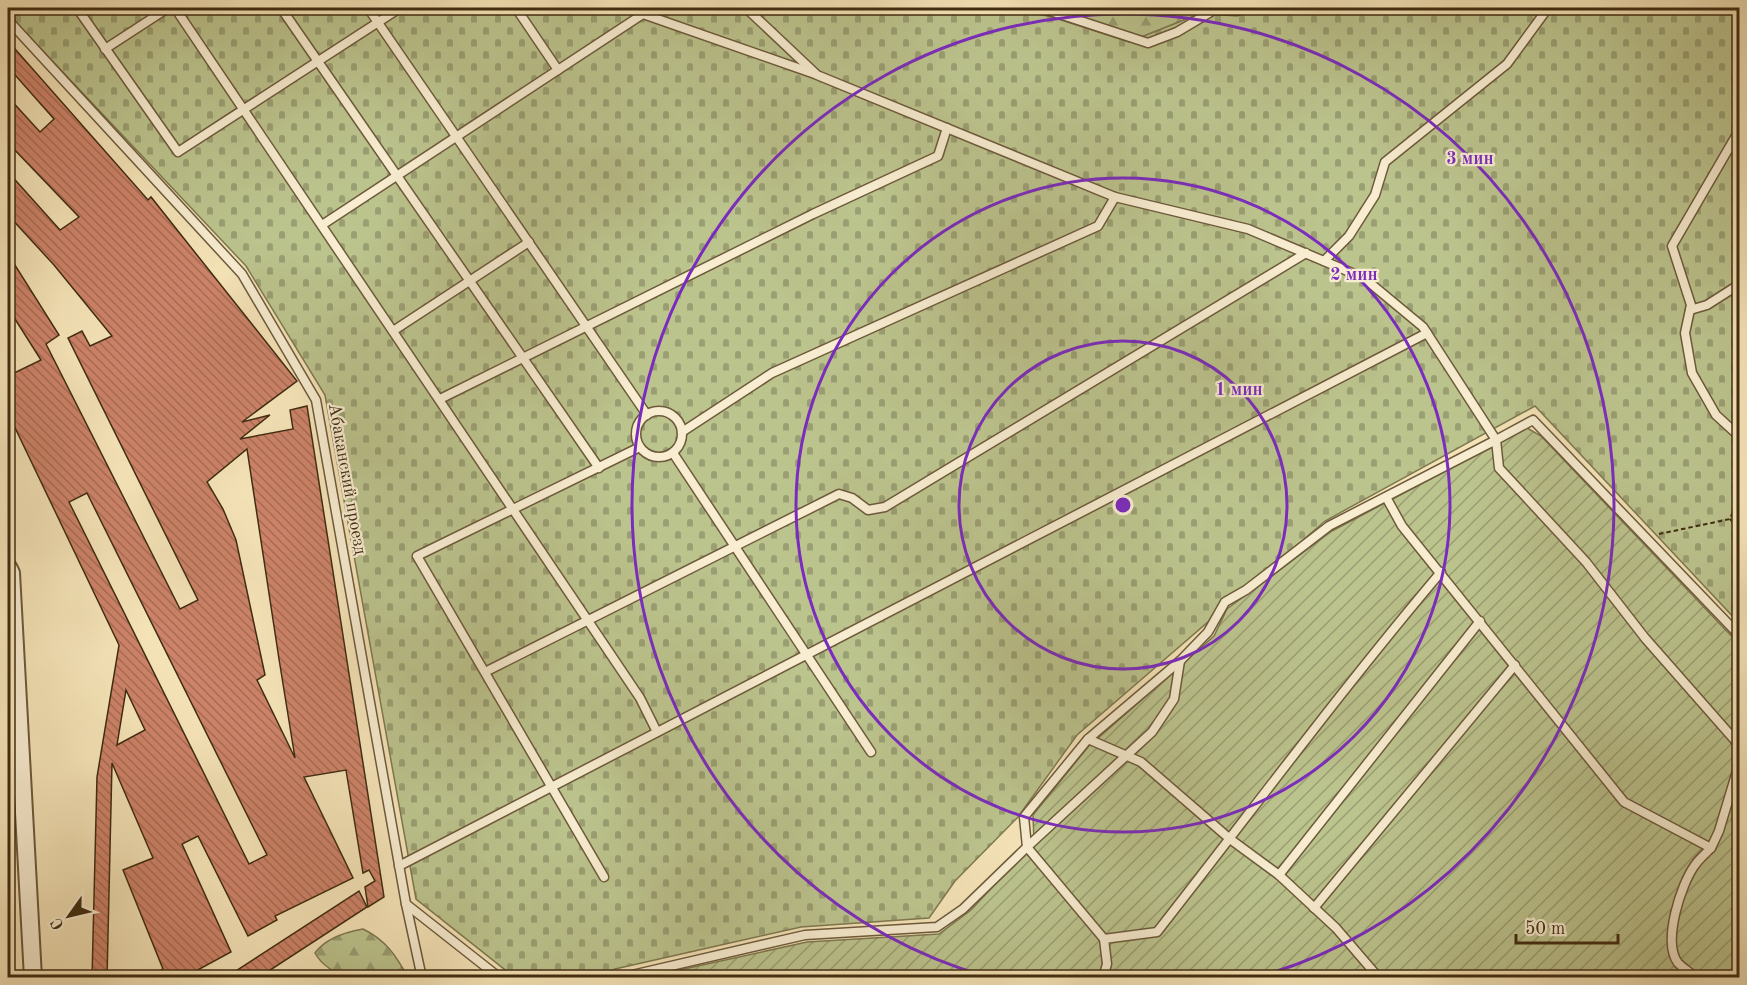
<svg xmlns="http://www.w3.org/2000/svg" width="1747" height="985" viewBox="0 0 1747 985" font-family="'Old Standard TT',serif">
<style>
.forest{fill:url(#forest-firs);stroke:#7e7850;stroke-width:1.5}
.cemetery{fill:url(#cemetery-stones);stroke:#7e7850;stroke-width:1.5}
.garden{fill:url(#garden-furrows);stroke:#7e7850;stroke-width:1.5}
.building{fill:url(#building-back-hatch);stroke:#402c11;stroke-width:1.5;fill-rule:evenodd}
.lines{fill:none;stroke-linecap:round;stroke-linejoin:round}
.lane-casing{stroke:#6d5a3b;stroke-width:11}
.street-casing{stroke:#6d5a3b;stroke-width:20}
.path{stroke:#402c11;stroke-width:2;stroke-dasharray:4.5 3;stroke-linecap:butt}
.lane{stroke:#f8edd1;stroke-width:8}
.street{stroke:#f8edd1;stroke-width:16}
.ring{fill:none;stroke:#7b2cbf;stroke-width:3}
.labels{text-anchor:middle;dominant-baseline:central;stroke-width:4.5;stroke-linejoin:round;paint-order:stroke}
.street-label{font-size:18px;fill:#402c11;stroke:#f8edd1}
.centre{fill:#7b2cbf;stroke:#f8edd1;stroke-width:3}
.ring-label{font-size:18px;text-anchor:middle;font-weight:bold;fill:#7b2cbf;stroke:#f8edd1;stroke-width:4.5;stroke-linejoin:round;paint-order:stroke}
</style>
<defs>
<pattern id="forest-firs" width="22" height="20" patternUnits="userSpaceOnUse" patternTransform="scale(1.5)"><rect width="22" height="20" fill="#bcc48e"/><path d="M5 1l3.5 6h-7zM16 11l3.5 6h-7z" fill="#9a9f73"/></pattern>
<pattern id="cemetery-stones" width="16" height="16" patternUnits="userSpaceOnUse" patternTransform="scale(1.5)"><rect width="16" height="16" fill="#bcc48e"/><path d="M2 7V4a2 2 0 0 1 4 0v3zM10 15v-3a2 2 0 0 1 4 0v3z" fill="#9a9f73"/></pattern>
<pattern id="garden-furrows" width="10" height="10" patternUnits="userSpaceOnUse" patternTransform="scale(1.5)"><rect width="10" height="10" fill="#bcc48e"/><path d="M-1 1l2-2M0 10L10 0M9 11l2-2" fill="none" stroke="#9a9f73"/></pattern>
<pattern id="building-back-hatch" width="6" height="6" patternUnits="userSpaceOnUse" patternTransform="scale(1.5)"><rect width="6" height="6" fill="#cd8369"/><path d="M-1 5l2 2M0 0l6 6M5-1l2 2" fill="none" stroke="#a86b55"/></pattern>
</defs>
<rect width="100%" height="100%" fill="#f5e4b8"/>
<filter id="stains"><feTurbulence type="fractalNoise" baseFrequency=".00333" numOctaves="4"/><feColorMatrix values="0 0 0 0 .2 0 0 0 0 .09 0 0 0 0 .02 0 0 0 .5 -.17"/></filter>
<radialGradient id="worn" r=".72"><stop offset=".6" stop-color="#630" stop-opacity="0"/><stop offset="1" stop-color="#630" stop-opacity=".3"/></radialGradient>
<g class="forest">
<path d="M1010,8H1204V12L1129,42L1052,17Z"/>
<path d="M363,929C386,940 396,956 408,977C376,978 333,985 315,953C325,939 346,932 363,929Z"/>
</g>
<path class="cemetery" d="M8,8H1010L1052,17L1129,42L1204,12V8H1739V623L1535,406L1325,521L1077,735L1018,817L955,881L929,918L801,927L615,969L598,977H514L416,899L325,395L246,266L8,14Z"/>
<path class="garden" d="M1527,428L1541,436L1739,644V977L643,978L807,942L939,934L971,910L1034,843L1033,815L1088,747L1214,636L1227,609L1332,531Z"/>
<g class="building">
<path d="M8,41L148,200L151,197L297,381L242,422L270,415L240,439L293,429L290,410L307,406L384,897L368,907L365,887L375,881L369,870L363,873L346,770L304,777L353,878L275,916L277,920L248,936L198,836L182,844L231,952L183,978H144L163,969L123,870L153,858L112,763L107,978H92L97,777L119,645L8,413V376L41,360L8,308V254L59,335L46,344L180,609L198,600L68,338L82,331L90,346L112,336L54,265L8,215V172L60,230L79,217L8,143V97L40,132L54,119L8,67ZM247,449L279,659L295,758L257,680L265,675L236,540L223,509L207,482ZM87,493L267,855L249,864L69,502ZM126,690L145,730L117,745Z"/>
<path d="M359,891L367,907L258,978H225Z"/>
</g>
<g class="lines">
<defs>
<g id="lane">
<path d="M77,8L178,152L400,8"/>
<path d="M175,8L640,698L657,732"/>
<path d="M281,8L599,468"/>
<path d="M368,8L647,415"/>
<path d="M516,8L558,70"/>
<path d="M746,8L817,75L1115,197L1248,229L1364,278L1423,327L1496,440L1533,420L1740,636"/>
<path d="M1041,8L1148,43L1177,32L1214,10L1237,11L1243,8"/>
<path d="M8,20L242,274L316,400L406,904L422,978"/>
<path d="M105,49L168,8"/>
<path d="M1740,129L1672,246L1691,305L1685,333L1692,373L1716,415L1740,437"/>
<path d="M322,225L643,14L815,74"/>
<path d="M1324,261L1349,236L1375,195L1385,162L1507,64L1548,8"/>
<path d="M1690,310L1707,305L1740,284"/>
<path d="M393,331L529,242"/>
<path d="M440,399L813,214L938,156L947,128"/>
<circle cx="659" cy="434" r="23"/>
<path d="M682,432L772,373L1098,226L1115,197"/>
<path d="M673,453L871,752"/>
<path d="M1386,497L1402,526L1624,802L1711,848C1706,853 1699,859 1695,865C1681,884 1662,942 1678,963C1683,968 1691,973 1696,978"/>
<path d="M485,672L839,494L852,498L868,510L885,507L1306,253"/>
<path d="M1088,739L1141,762L1230,839L1279,875L1336,928L1379,978"/>
<path d="M1711,848L1719,831L1740,761"/>
<path d="M399,866L1427,333"/>
<path d="M1279,875L1480,621"/>
<path d="M604,877L417,556L640,447"/>
<path d="M406,904L500,978"/>
<path d="M1314,908L1515,665"/>
<path d="M1104,939L1027,847L1152,732L1174,699L1180,661"/>
<path d="M619,978L805,935L937,927L963,909L1027,847L1024,817L1088,739L1180,661L1208,632L1225,602L1246,590L1329,526L1496,440L1499,468L1586,562L1645,638L1740,746"/>
<path d="M1103,978L1107,964L1104,939L1157,932C1251,812 1342,689 1441,572"/>
</g>
<path id="street" d="M8,567L11,573L33,978"/>
</defs>
<use href="#lane" class="lane-casing"/>
<use href="#street" class="street-casing"/>
<g class="path">
<path d="M1730,519L1740,530"/>
<path d="M1659,534L1730,519L1740,494"/>
</g>
<use href="#lane" class="lane"/>
<use href="#street" class="street"/>
</g>
<g class="ring">
<circle cx="1123" cy="505" r="164"/>
<circle cx="1123" cy="505" r="327"/>
<path d="M988 977A491 491 0 1 1 1258 977"/>
</g>
<g class="labels">
<g class="street-label">
<text transform="translate(347 479) rotate(80)">Абаканский проезд</text>
</g>
</g>
<circle cx="1123" cy="505" r="9" class="centre"/>
<g class="ring-label">
<text x="1470" y="164">3 мин</text>
<text x="1354" y="280">2 мин</text>
<text x="1239" y="395">1 мин</text>
</g>
<rect width="1747" height="985" fill="none" stroke="#f5e4b8" stroke-width="30"/>
<rect x="9" y="9" width="1729" height="967" fill="none" stroke="#402c11" stroke-width="3"/>
<rect x="15" y="15" width="1717" height="955" fill="none" stroke="#402c11" stroke-width="1.5"/>
<g transform="translate(69 916) rotate(236)" stroke="#f8edd1" stroke-width="4.5" paint-order="stroke">
<path d="M0-4.5L10 22L0 15L-10 22Z" fill="#402c11"/>
<text y="-9" font-size="16" font-weight="bold" text-anchor="middle" fill="#402c11">С</text>
</g>
<path d="M1516 934v9h102v-9" fill="none" stroke="#402c11" stroke-width="3"/>
<text x="1525" y="934" font-size="18" fill="#402c11" stroke="#f8edd1" stroke-width="4.5" paint-order="stroke">50 m</text>
<rect width="100%" height="100%" filter="url(#stains)"/>
<rect width="100%" height="100%" fill="url(#worn)"/>
</svg>
